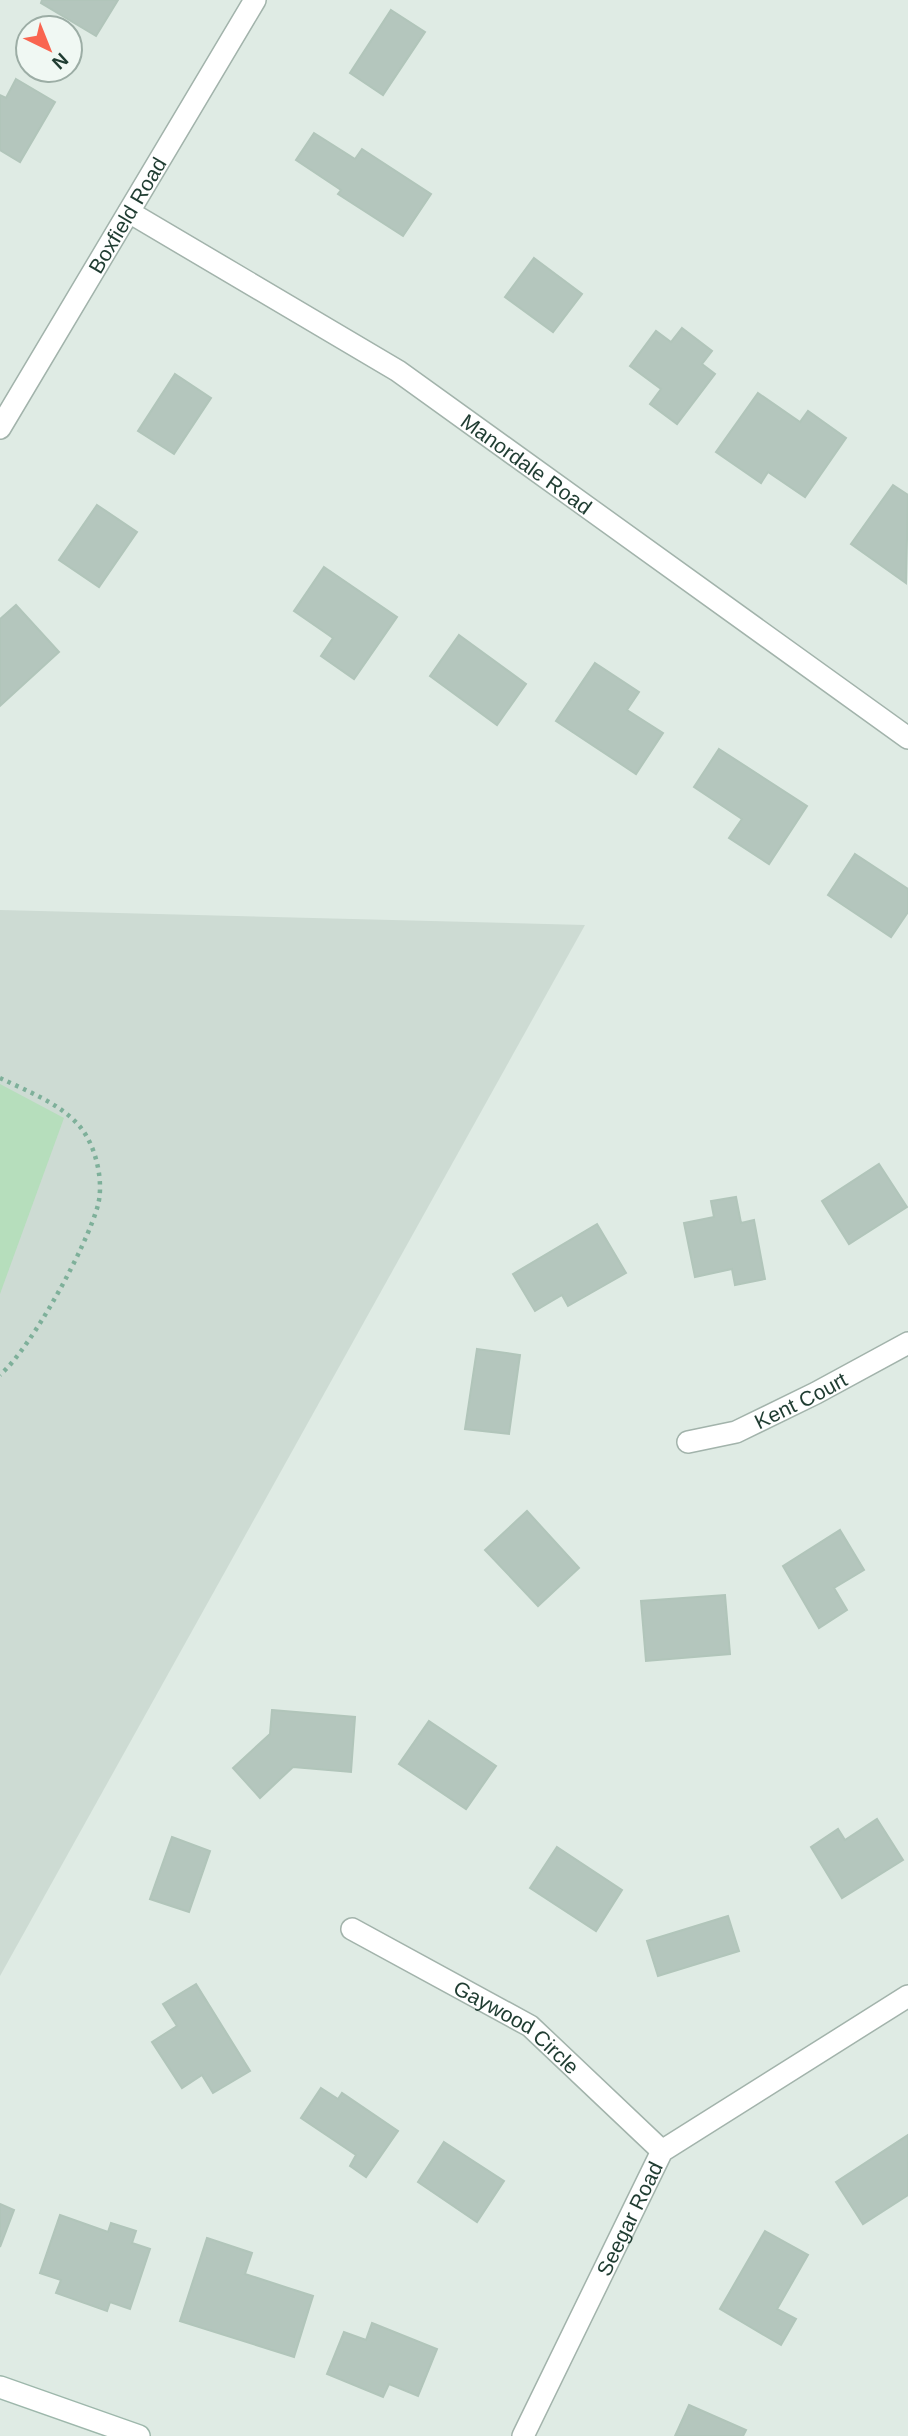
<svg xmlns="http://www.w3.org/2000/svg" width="908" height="2436" viewBox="0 0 908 2436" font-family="Helvetica,sans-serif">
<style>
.built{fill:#cddbd3}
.pitch{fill:#b6debc}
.building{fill:#b4c6bd;stroke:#b1c5ba;stroke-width:2}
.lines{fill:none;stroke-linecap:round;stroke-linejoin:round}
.street-casing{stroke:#a2b3ab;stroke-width:24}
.secondary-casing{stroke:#9db7ab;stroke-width:24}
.path{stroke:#7eb09a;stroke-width:4.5;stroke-dasharray:3.5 5;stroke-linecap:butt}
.street{stroke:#fff;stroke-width:21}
.secondary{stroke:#fff;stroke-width:21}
.labels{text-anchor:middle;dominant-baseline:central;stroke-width:5;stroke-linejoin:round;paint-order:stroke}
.street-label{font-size:21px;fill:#1f3c31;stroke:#f0f8f3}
</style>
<rect width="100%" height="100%" fill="#dfebe4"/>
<path class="built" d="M0,910L585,925L0,1976Z"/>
<path class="pitch" d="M0,1084L64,1118L0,1294Z"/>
<g class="building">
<path d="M42,0H118L96,36L41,3Z"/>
<path d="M391,10L425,32L383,95L350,73Z"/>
<path d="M16,79L55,102L20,162L0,150V95L6,98Z"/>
<path d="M314,133L355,159L362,149L431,194L403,236L338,194L341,190L296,160Z"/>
<path d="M534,258L582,294L553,332L505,297Z"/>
<path d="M682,328L712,351L702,364L715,374L677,424L650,404L661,389L630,366L656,331L671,342Z"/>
<path d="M175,374L211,398L174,454L138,431Z"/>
<path d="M758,393L800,422L808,411L846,438L805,497L768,472L761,483L716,452Z"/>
<path d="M893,485L908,495L906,583L851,544Z"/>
<path d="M97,505L137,532L99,587L59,560Z"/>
<path d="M324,567L397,617L354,679L321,656L333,638L294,611Z"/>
<path d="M16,605L59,652L0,706V619Z"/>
<path d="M459,635L526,684L497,725L430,676Z"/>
<path d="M595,663L639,692L627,710L663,733L636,774L556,721Z"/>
<path d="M719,749L807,806L769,864L729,838L742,819L694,787Z"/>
<path d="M855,854L908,889V912L891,937L828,895Z"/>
<path d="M879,1164L907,1207L849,1244L822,1201Z"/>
<path d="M736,1197L741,1223L754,1220L765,1279L735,1285L732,1269L695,1277L684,1223L714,1217L711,1201Z"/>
<path d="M597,1224L626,1273L568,1306L562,1295L535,1311L513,1274Z"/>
<path d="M477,1349L520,1355L509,1434L465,1429Z"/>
<path d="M527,1511L579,1568L538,1606L485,1550Z"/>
<path d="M840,1530L864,1570L834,1588L847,1610L819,1628L783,1566Z"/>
<path d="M725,1595L730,1654L646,1661L641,1601Z"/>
<path d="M272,1710L355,1717L351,1772L293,1767L260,1798L233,1768L270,1734Z"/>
<path d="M429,1721L496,1766L466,1809L399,1764Z"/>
<path d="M877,1819L903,1860L842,1898L811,1847L838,1829L845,1840Z"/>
<path d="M172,1837L210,1851L189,1912L150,1899Z"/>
<path d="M557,1847L622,1890L596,1931L530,1888Z"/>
<path d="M728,1916L739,1951L658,1976L647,1941Z"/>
<path d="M196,1984L250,2071L213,2093L202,2075L182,2088L152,2042L177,2026L163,2004Z"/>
<path d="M321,2088L338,2099L342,2093L398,2131L366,2177L350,2166L356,2155L301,2118Z"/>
<path d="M908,2135V2195L863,2224L836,2182Z"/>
<path d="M444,2142L504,2181L477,2222L418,2182Z"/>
<path d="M0,2204L14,2210L0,2247Z"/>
<path d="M60,2215L108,2232L111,2223L136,2231L132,2243L150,2249L130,2309L110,2302L107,2311L56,2293L61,2280L40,2273Z"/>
<path d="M765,2231L808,2255L777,2309L796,2319L781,2345L720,2309Z"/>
<path d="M207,2238L252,2253L245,2274L313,2296L294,2357L180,2321Z"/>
<path d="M372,2323L437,2349L418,2396L389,2384L383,2397L327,2374L344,2332L366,2340Z"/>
<path d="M689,2405L746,2430L743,2436H675Z"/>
</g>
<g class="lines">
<defs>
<g id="street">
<path id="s1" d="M129,212L398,371L908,738"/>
<path id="s2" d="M0,428L255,0"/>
<path id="s3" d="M688,1442L736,1432L816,1393L908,1343"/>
<path id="s4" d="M352,1929L530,2026L662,2151"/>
<path id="s5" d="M523,2436L662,2151L908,1996"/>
</g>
<path id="secondary" d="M0,2387L139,2436"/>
</defs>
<use href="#street" class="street-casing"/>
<use href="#secondary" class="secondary-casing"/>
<path class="path" d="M0,1078C27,1091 62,1104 81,1128C96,1147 104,1181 98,1205C87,1246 32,1347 0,1375"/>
<use href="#street" class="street"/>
<use href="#secondary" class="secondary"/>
</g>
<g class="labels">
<g class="street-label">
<text stroke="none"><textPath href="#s2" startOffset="248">Boxfield Road</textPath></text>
<text stroke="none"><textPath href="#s1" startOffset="471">Manordale Road</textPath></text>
<text stroke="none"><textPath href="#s3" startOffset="121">Kent Court</textPath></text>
<text stroke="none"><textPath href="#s4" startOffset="192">Gaywood Circle</textPath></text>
<text stroke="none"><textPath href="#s5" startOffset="242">Seegar Road</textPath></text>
</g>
</g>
<g transform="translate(49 49) rotate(137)"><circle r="33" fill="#f0f8f3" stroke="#9cada5" stroke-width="2"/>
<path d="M0-5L12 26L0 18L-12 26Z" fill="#f96550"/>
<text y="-10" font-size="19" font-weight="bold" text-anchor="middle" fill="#1f3c31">N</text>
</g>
</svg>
